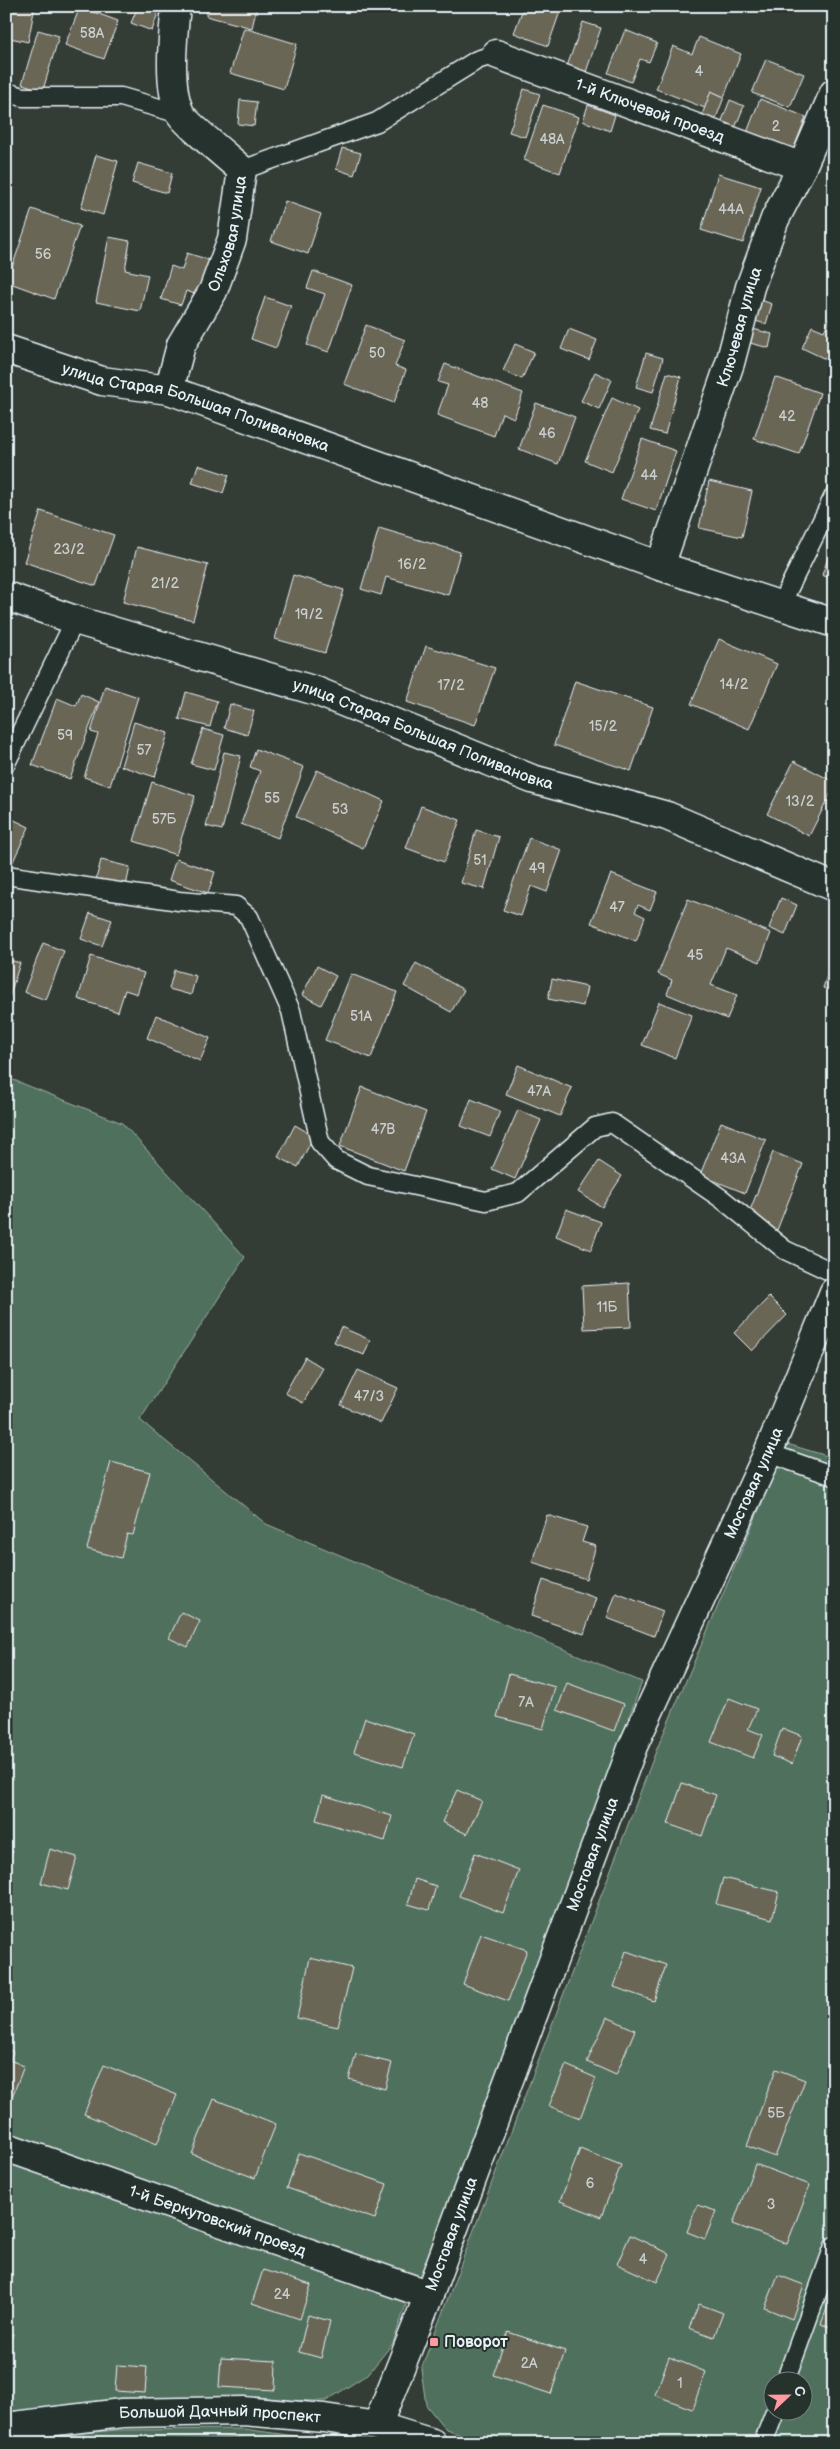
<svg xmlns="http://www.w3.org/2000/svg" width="840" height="2449" viewBox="0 0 840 2449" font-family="'Balsamiq Sans',sans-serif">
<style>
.green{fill:#4f705b;stroke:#9cb0aa;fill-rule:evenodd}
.building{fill:#6b6654;stroke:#e8f1f8}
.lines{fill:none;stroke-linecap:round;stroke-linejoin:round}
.service-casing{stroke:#e8f1f8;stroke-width:21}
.minor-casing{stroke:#e8f1f8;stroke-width:31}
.tertiary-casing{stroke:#e8f1f8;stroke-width:31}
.secondary-casing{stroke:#e8f1f8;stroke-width:31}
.service{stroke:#26332d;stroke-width:18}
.minor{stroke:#26332d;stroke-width:28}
.tertiary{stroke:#26332d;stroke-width:28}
.secondary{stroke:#26332d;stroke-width:28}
.tram{stroke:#e8f1f8;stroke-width:1}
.poi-dot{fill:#ff9aa2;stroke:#26332d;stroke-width:2}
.labels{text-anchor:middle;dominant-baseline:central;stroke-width:4;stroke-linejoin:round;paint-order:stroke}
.number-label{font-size:14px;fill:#c9cecf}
.street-label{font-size:16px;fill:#e8f1f8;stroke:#26332d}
.poi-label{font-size:16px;font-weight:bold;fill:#e8f1f8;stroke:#26332d;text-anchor:start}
</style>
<rect width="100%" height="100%" fill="#343d35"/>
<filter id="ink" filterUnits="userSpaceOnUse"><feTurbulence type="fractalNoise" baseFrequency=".02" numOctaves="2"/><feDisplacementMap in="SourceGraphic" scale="10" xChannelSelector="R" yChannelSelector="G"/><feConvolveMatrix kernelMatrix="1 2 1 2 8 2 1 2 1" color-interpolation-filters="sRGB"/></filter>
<g filter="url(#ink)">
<g class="green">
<path d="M6,1077L122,1123L245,1257L140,1420L266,1524L642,1682L419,2279L6,2139Z"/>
<path d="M787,1444L834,1458V2443H483L446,2430L426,2405L421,2369L656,1751ZM772,2382H802V2412H772Z"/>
<path d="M6,2159L409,2296L393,2343L368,2374L326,2401L122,2398L6,2413Z"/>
<path d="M244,2429L345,2443H6V2440L117,2430Z"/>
</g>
<g class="building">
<path d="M6,6H35L28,42L6,37Z"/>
<path d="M138,6H160L152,31L131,23Z"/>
<path d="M208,6H257L252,28L206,16Z"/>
<path d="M524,6H562L548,46L514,33Z"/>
<path d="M820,6H834V12Z"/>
<path d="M80,7L118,21L104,59L65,45Z"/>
<path d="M583,22L601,28L585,75L566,69Z"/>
<path d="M244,28L297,44L284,89L230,73Z"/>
<path d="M38,30L59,36L43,90L22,84Z"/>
<path d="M625,30L657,43L649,62L640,59L631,82L608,73Z"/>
<path d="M699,37L741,54L724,97L711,91L705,108L656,89L673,46L692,54Z"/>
<path d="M766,59L804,74L790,107L752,93Z"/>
<path d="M524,89L540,94L525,137L509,132Z"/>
<path d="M711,91L724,97L712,129L699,123Z"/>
<path d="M760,99L806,117L792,153L746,135Z"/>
<path d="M240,100L257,102L254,126L238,124Z"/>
<path d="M730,100L744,106L735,128L721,123Z"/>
<path d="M543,105L579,117L560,173L524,160Z"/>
<path d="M588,105L615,115L610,131L583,121Z"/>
<path d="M342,148L361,153L354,175L336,169Z"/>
<path d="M96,155L118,161L103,215L81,208Z"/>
<path d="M138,163L172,173L167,193L132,183Z"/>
<path d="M718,174L761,187L743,243L701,230Z"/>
<path d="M285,201L321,214L308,254L271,241Z"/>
<path d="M32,209L80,226L54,299L7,282Z"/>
<path d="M109,237L130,241L125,270L148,275L140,311L96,302Z"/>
<path d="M187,253L209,260L198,295L186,291L181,305L161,299L171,266L182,270Z"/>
<path d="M313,271L352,285L329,352L307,345L325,294L307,288Z"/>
<path d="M265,297L291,306L276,348L251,339Z"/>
<path d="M758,299L772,304L766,324L752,320Z"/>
<path d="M834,310V363L802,348L812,326L824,331Z"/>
<path d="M366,325L405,340L395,366L406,370L394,403L344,384Z"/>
<path d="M749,328L772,334L769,348L746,342Z"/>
<path d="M569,329L597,340L589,360L561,349Z"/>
<path d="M515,344L534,352L522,379L503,371Z"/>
<path d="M646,353L663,358L653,392L636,387Z"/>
<path d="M445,364L523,393L514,418L502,413L494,436L437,415L448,385L438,382Z"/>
<path d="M595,372L612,380L599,409L581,401Z"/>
<path d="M667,373L681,377L665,434L650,430Z"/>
<path d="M775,377L820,393L799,454L754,439Z"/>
<path d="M612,398L638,410L612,472L585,461Z"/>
<path d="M536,403L575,417L558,464L519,449Z"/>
<path d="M642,439L676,451L656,511L621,499Z"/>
<path d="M198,465L229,475L223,493L192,483Z"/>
<path d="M709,481L752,491L742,537L699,528Z"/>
<path d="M41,511L114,535L96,586L24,562Z"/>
<path d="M379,528L460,552L448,595L386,577L381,595L361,589Z"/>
<path d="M834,541V580L822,575Z"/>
<path d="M137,547L208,565L193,620L123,602Z"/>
<path d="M293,575L344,590L325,653L275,639Z"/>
<path d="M719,639L777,664L749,729L691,704Z"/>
<path d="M426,646L495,668L475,725L407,702Z"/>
<path d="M6,674L13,676L6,696Z"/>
<path d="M575,681L653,707L631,771L554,745Z"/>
<path d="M105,686L138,697L110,786L84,777L98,734L91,732Z"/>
<path d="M186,692L217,701L210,727L179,719Z"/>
<path d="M81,694L99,702L70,779L32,765L57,698L76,706Z"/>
<path d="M230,704L254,711L247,735L224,728Z"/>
<path d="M134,722L168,733L155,777L121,766Z"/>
<path d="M203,729L224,735L214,770L191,764Z"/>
<path d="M256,749L304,767L278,838L241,824L260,771L250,767Z"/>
<path d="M224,752L241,756L222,830L206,826Z"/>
<path d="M794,761L834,782V787L809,836L767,814Z"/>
<path d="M317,770L384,801L363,848L296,817Z"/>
<path d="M152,782L195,796L176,855L134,841Z"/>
<path d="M421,806L460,820L444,862L406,848Z"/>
<path d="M6,816L29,827L10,868L6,866Z"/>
<path d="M476,830L499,837L484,889L461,883Z"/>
<path d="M529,838L562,850L547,892L531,886L521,916L503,910Z"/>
<path d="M176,859L215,872L208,893L169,880Z"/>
<path d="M101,860L130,867L126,886L96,879Z"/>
<path d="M611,874L657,892L650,910L638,905L635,912L645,917L636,941L591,923Z"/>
<path d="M781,898L797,905L785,935L769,928Z"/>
<path d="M688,899L771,933L760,962L726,948L711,985L737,995L727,1019L667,994L672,980L658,974Z"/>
<path d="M90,913L112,920L102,946L81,939Z"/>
<path d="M43,943L64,951L46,1000L24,992Z"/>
<path d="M834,954V992L823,988Z"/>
<path d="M91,956L144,973L137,994L125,990L118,1012L78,999Z"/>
<path d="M6,959L20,963L8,1001L6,1000Z"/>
<path d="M416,963L464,990L451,1012L404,986Z"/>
<path d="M317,966L336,976L321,1005L302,995Z"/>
<path d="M174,970L196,976L191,995L169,989Z"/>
<path d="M351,974L397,992L371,1058L325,1040Z"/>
<path d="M552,979L587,987L583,1006L548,999Z"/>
<path d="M659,1002L692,1015L675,1058L642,1045Z"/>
<path d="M156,1015L210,1038L200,1061L147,1038Z"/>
<path d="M518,1065L572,1088L560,1116L506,1094Z"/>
<path d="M362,1087L426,1112L404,1171L340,1146Z"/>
<path d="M471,1099L500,1111L490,1137L461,1126Z"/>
<path d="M518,1110L541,1120L515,1179L492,1169Z"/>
<path d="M721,1122L766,1140L745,1193L700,1175Z"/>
<path d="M295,1125L314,1136L298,1167L278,1157Z"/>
<path d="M773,1152L803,1164L777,1230L747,1218Z"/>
<path d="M599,1161L622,1176L602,1207L578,1192Z"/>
<path d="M566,1209L601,1222L591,1250L556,1236Z"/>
<path d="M629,1283L631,1327L584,1329L582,1286Z"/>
<path d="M769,1297L787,1315L752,1351L734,1333Z"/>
<path d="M341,1327L370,1340L364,1355L334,1342Z"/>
<path d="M305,1357L323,1368L303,1403L285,1393Z"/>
<path d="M358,1370L398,1388L381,1423L341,1405Z"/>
<path d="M111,1462L150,1472L133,1535L127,1534L121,1558L87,1549Z"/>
<path d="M547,1515L587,1527L582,1542L596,1546L586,1579L532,1562Z"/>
<path d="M543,1580L596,1598L584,1634L531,1616Z"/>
<path d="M616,1593L663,1611L654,1636L607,1618Z"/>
<path d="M181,1612L200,1621L188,1647L169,1638Z"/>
<path d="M509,1674L555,1687L543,1729L497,1717Z"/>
<path d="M567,1683L624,1704L614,1731L557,1710Z"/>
<path d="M729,1698L757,1709L748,1729L763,1735L753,1758L711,1742Z"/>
<path d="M365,1718L414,1734L403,1767L354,1752Z"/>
<path d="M782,1728L802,1736L792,1764L772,1756Z"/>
<path d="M682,1783L716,1795L702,1836L668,1824Z"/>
<path d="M457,1790L482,1801L467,1834L442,1822Z"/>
<path d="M323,1795L392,1816L385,1841L316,1820Z"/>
<path d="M6,1849L13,1851L6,1867Z"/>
<path d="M50,1849L77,1857L68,1890L41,1883Z"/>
<path d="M475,1853L519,1870L503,1913L459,1896Z"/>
<path d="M723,1878L779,1892L772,1919L716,1904Z"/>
<path d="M415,1879L436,1886L429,1910L408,1904Z"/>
<path d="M481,1934L527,1950L508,2001L463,1984Z"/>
<path d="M626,1951L666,1965L654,2001L614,1987Z"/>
<path d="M310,1958L352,1968L338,2027L297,2018Z"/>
<path d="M607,2017L635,2030L616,2075L587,2062Z"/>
<path d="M6,2049L13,2052L10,2060L24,2066L12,2097L6,2094Z"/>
<path d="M356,2054L392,2063L385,2089L349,2079Z"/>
<path d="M104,2065L177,2095L157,2144L84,2114Z"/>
<path d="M566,2065L596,2078L580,2118L549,2106Z"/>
<path d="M776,2069L805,2080L775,2157L747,2146Z"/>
<path d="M214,2099L276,2124L255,2178L192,2154Z"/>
<path d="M580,2149L621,2165L601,2217L560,2201Z"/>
<path d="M299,2153L387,2184L375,2219L287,2188Z"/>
<path d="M755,2164L810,2185L787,2244L733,2224Z"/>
<path d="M697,2205L716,2211L705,2239L687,2232Z"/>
<path d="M630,2235L670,2254L657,2282L617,2264Z"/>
<path d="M263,2270L311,2285L300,2319L252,2303Z"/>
<path d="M778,2275L804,2285L792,2319L765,2308Z"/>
<path d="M834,2291V2329L821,2324Z"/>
<path d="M699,2304L723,2313L714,2337L689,2328Z"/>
<path d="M308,2315L330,2321L321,2358L299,2352Z"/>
<path d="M6,2331L13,2334L6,2352Z"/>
<path d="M508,2332L565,2351L551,2394L493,2375Z"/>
<path d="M669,2357L706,2372L692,2409L655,2395Z"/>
<path d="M221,2358L276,2361L275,2390L219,2387Z"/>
<path d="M117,2365L147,2367L145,2393L115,2391Z"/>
</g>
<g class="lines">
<defs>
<g id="service">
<path d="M6,92L23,97H121L180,114"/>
<path d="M242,170L377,122L477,60L496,54"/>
<path d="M781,604L834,496"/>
<path d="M6,763L75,620"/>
<path d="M6,875L179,901L236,906L249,917L291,1011L320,1142L336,1160L368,1176L486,1201L518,1193L595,1127L612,1123L722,1199L785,1250L834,1273"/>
<path d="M768,1453L834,1476"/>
<path d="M785,2382L834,2246"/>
<path d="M763,2443L775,2412"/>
</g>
<g id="minor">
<path id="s1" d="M496,54L802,167"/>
<path id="s2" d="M6,349L102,381L169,390L660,566L834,623"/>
<path id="s3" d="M169,390L181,345L213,291L232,239L242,170C231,160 184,122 180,113C167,85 173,36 176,6"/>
<path id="s4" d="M660,566L730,363L750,287L775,219L802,167L834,93"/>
<path id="s5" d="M6,596L75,620L316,691L532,779L667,816L834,887"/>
<path id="s6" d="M6,2147L429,2295"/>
</g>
<g id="tertiary">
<path id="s7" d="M377,2426L429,2295L633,1746L768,1453L834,1292"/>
</g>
<g id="secondary">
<path id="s8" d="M6,2427L122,2413L243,2411L324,2418L377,2426L432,2443"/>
</g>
</defs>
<use href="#service" class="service-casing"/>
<use href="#minor" class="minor-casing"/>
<use href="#tertiary" class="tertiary-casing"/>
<use href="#secondary" class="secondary-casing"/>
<use href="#service" class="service"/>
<use href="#minor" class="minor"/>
<use href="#tertiary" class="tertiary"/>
<use href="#secondary" class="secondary"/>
<path class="tram" d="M108,2443L237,2438L262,2443"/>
</g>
</g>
<rect class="poi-dot" x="429" y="2337" width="10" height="10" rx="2.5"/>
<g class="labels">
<g class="number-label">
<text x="92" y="33">58А</text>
<text x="699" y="71">4</text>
<text x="776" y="126">2</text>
<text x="552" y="139">48А</text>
<text x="731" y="209">44А</text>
<text x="43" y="254">56</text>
<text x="377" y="353">50</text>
<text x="480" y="403">48</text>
<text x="787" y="416">42</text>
<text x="547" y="433">46</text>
<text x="649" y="475">44</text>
<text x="69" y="549">23/2</text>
<text x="412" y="564">16/2</text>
<text x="165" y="583">21/2</text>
<text x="309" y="614">19/2</text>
<text x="734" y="684">14/2</text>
<text x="451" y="685">17/2</text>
<text x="603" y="726">15/2</text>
<text x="65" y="735">59</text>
<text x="144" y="750">57</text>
<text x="272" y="798">55</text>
<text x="800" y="801">13/2</text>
<text x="340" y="809">53</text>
<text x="164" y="819">57Б</text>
<text x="480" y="860">51</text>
<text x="537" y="868">49</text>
<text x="617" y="907">47</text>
<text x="695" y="955">45</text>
<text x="361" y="1016">51А</text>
<text x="539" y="1091">47А</text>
<text x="383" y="1129">47В</text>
<text x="733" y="1158">43А</text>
<text x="607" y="1307">11Б</text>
<text x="369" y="1396">47/3</text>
<text x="526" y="1702">7А</text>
<text x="776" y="2113">5Б</text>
<text x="590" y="2183">6</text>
<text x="771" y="2204">3</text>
<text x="643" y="2259">4</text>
<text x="282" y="2294">24</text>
<text x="529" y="2363">2А</text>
<text x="680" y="2383">1</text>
</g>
<g class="street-label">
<text stroke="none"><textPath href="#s1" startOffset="164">1-й Ключевой проезд</textPath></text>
<text stroke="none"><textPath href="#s3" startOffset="169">Ольховая улица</textPath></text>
<text stroke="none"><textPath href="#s4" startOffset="252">Ключевая улица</textPath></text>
<text stroke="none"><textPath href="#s2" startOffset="199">улица Старая Большая Поливановка</textPath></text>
<text stroke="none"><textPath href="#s5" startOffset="440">улица Старая Большая Поливановка</textPath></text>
<text stroke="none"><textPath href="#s7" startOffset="1016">Мостовая улица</textPath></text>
<text stroke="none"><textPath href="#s7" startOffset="611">Мостовая улица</textPath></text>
<text stroke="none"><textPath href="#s6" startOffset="224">1-й Беркутовский проезд</textPath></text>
<text stroke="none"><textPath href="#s7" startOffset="206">Мостовая улица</textPath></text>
<text stroke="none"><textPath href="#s8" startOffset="215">Большой Дачный проспект</textPath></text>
</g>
<g class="poi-label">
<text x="444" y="2342">Поворот</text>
</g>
</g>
<rect width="840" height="2449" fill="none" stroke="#26332d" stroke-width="25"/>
<rect x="12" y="12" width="815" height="2424" fill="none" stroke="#e8f1f8" stroke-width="2" filter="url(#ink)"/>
<g transform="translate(788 2396) rotate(68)"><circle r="24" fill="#26332d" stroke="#747f7e"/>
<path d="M0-4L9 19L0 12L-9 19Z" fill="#ff9aa2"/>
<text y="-8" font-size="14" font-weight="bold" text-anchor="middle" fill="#e8f1f8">С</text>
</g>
</svg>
